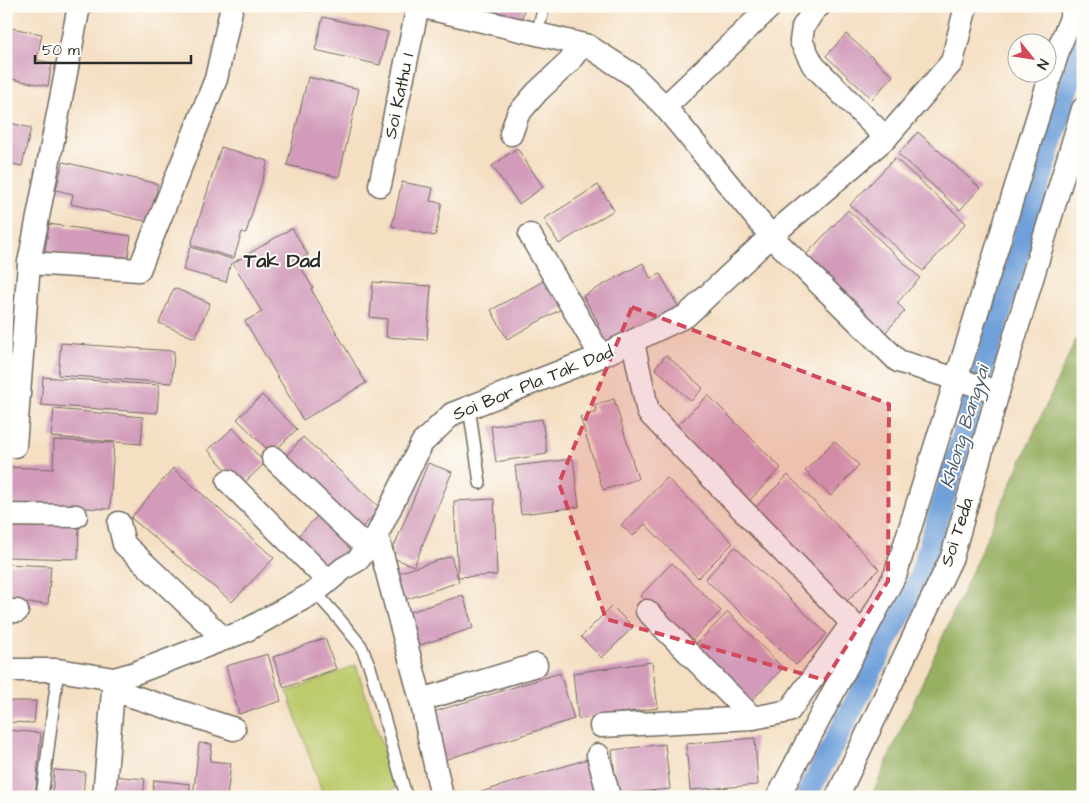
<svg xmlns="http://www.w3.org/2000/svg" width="1089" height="803" viewBox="0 0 1089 803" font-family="'Architects Daughter',sans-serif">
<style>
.green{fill:#bdcb6d;stroke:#747b4c}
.forest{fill:#96af60;stroke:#606d46}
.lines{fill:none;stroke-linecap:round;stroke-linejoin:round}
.canal{stroke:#6fa0da;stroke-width:22}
.building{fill:#d29bba}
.lane-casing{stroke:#716a60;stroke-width:14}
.street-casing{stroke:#716a60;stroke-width:25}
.lane{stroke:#fff;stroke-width:11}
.street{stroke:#fff;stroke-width:22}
.marked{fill:#d1495b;fill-opacity:0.2;stroke:#d1495b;stroke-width:4;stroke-dasharray:10 6;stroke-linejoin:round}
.labels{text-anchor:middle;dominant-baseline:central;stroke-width:4;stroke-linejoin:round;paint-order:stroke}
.street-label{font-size:18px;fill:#2b2b2b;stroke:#fdfcf7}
.water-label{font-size:19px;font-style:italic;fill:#465a71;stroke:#fdfcf7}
.quarter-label{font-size:20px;font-weight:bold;fill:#2b2b2b;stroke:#fdfcf7}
</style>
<rect width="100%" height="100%" fill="#fdfcf7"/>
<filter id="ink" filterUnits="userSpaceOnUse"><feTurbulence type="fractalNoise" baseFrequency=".02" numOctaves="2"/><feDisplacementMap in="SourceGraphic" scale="10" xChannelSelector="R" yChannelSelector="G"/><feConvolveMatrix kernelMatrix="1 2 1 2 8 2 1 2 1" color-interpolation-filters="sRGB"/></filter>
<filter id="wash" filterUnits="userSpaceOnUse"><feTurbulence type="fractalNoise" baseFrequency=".0096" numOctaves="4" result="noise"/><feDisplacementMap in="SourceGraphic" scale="20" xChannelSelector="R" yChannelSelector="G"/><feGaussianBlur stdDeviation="1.12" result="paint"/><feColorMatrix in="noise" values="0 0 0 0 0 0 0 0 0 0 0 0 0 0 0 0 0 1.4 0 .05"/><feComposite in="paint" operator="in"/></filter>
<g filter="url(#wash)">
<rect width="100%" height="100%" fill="#f4dfc3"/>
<path class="green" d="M356,665L396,788L372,797H324L287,692Z"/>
<path class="forest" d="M1083,323V797H871Z"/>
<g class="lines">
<path class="canal" d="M806,797L920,577L1083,40"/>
</g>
<g id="blocks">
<g class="building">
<path d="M292,6H313L311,12Z"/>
<path d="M489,6H525L521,23L487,14Z"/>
<path d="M323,17L388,32L380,65L315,50Z"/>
<path d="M6,27L42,34L37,60L52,63L48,86L6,78Z"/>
<path d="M846,34L893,76L872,99L826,56Z"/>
<path d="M308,77L359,89L339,177L287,165Z"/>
<path d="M6,122L31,128L22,166L6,163Z"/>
<path d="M918,132L980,188L960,210L898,154Z"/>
<path d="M221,147L268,161L246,233L242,232L234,258L191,245Z"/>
<path d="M517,148L543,187L519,204L492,166Z"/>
<path d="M895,158L966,223L923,271L850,205Z"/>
<path d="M63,162L158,184L149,222L71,204L73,194L56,190Z"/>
<path d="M402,182L433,188L430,201L442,203L435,236L392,226Z"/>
<path d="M598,185L614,210L559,244L544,219Z"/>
<path d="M848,210L920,278L897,303L905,311L883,335L802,259Z"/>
<path d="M49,224L131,236L127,264L45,252Z"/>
<path d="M292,228L308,255L297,261L313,288L311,289L366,383L303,420L245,321L262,312L233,263Z"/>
<path d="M190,247L232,259L226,282L183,270Z"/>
<path d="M643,263L651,279L660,274L678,306L608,346L597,325L599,324L583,296Z"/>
<path d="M549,278L565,307L507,339L491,310Z"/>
<path d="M373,282L431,286L427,340L386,337L387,319L370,317Z"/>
<path d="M174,288L210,303L195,338L159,323Z"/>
<path d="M61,343L174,351L172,383L58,375Z"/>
<path d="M666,355L703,388L691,401L655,368Z"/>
<path d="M43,377L159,385L157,413L41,405Z"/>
<path d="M262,395L297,429L272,454L237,419Z"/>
<path d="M708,395L781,468L748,502L675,428Z"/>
<path d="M614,399L638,479L603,490L580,417L597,412L594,405Z"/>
<path d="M54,409L143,417L141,444L51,437Z"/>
<path d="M542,419L547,454L496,462L491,426Z"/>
<path d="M233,428L265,463L241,486L208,450Z"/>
<path d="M303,437L380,508L361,529L283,459Z"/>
<path d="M54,440L114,443L110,509L6,505V467L53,469Z"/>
<path d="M834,441L859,465L831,496L805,471Z"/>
<path d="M573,459L579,507L521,514L515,466Z"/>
<path d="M428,463L452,472L414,566L390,557Z"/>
<path d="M173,468L274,558L232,602L131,518Z"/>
<path d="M788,475L879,569L845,603L754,509Z"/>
<path d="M667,478L733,543L698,578L645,524L633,536L621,525Z"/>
<path d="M494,499L497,575L458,577L454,501Z"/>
<path d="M321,512L356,546L331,572L296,538Z"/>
<path d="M12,522L79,524L78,559L6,557V526H12Z"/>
<path d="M735,547L827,634L796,665L705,579Z"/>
<path d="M451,556L459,582L401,601L392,575Z"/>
<path d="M672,563L721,611L688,644L640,596Z"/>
<path d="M6,564L51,566L48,604L6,602Z"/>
<path d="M463,595L473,628L414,647L404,614Z"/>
<path d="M612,606L633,627L602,658L581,637Z"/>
<path d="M728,612L783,668L751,701L695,645Z"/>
<path d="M325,638L336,669L284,688L273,657Z"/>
<path d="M268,654L281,701L239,714L226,666Z"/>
<path d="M652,662L658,708L578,719L573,673Z"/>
<path d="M560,673L574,719L444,760L430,713Z"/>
<path d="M6,701H36L34,723L6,722Z"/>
<path d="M6,730L41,733L35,797H6Z"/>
<path d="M755,738L758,785L690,790L686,744Z"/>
<path d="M199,743L212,744L210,761L231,763L227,797H193Z"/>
<path d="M665,744L670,789L617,794L612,750Z"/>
<path d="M591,758L601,790L579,797H465Z"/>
<path d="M54,770L85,772L83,797H52Z"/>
<path d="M112,776L145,779L143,797H110Z"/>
<path d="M154,780L190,784L189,797H152Z"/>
</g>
</g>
</g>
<g filter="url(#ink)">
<use href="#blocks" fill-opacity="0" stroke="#716a60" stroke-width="1"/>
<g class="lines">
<defs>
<g id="lane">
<path d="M537,34L544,6"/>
<path d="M469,407L480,483"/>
<path d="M315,592L340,620L361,646L370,667L406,796"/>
<path d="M42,797L58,670"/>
</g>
<g id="street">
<path d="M419,6L588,46L633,75L665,107L771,236L898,361L998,392"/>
<path d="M819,6L814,10L803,27L801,41L813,65L886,138"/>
<path d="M665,107L771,6"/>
<path d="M511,134L518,114L537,92L569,62L581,46H588"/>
<path d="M380,185L418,6"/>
<path d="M530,235L601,356"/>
<path d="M29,263L139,270L216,79L232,6"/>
<path d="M633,342L648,412L852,623L789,711L753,718L647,611"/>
<path d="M6,446H15L29,263L79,6"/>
<path d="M273,458L367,548"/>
<path d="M228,481L328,581"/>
<path d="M6,515L76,516"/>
<path d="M119,523L124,544L224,639"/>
<path d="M377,535L421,700L442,797"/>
<path d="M6,611H17"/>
<path d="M6,670H58L114,679L135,673L245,631L315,592L344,568L358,560L377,535L422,443L452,414L601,356L686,316L771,236L886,138L952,62L966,6"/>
<path d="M113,690L234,729"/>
<path d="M421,700L536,665"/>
<path d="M601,726L753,718"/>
<path d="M598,755L609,797"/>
<path d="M104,797L114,679"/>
<path d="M778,797L896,573L1060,45L1076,6"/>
<path d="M837,797L952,557L998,392L1083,109"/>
</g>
</defs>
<use href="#lane" class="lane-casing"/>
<use href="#street" class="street-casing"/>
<use href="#lane" class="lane"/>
<use href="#street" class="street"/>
</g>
</g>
<path class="marked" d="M632,307L889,404L888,581L825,680L606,619L559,483Z"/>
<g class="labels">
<g class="street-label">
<text transform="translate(399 96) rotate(-78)">Soi Kathu 1</text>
<text transform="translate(533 383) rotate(-22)">Soi Bor Pla Tak Dad</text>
<text transform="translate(957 532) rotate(-72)">Soi Teda</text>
</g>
<g class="water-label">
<text transform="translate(965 427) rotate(-73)">Khlong Bangyai</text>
</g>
<g class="quarter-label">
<text x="282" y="261">Tak Dad</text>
</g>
</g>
<rect width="1089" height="803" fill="none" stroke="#fdfcf7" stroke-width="25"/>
<g transform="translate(1032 58) rotate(120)"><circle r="24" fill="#fdfcf7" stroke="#a9a8a5"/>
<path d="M0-4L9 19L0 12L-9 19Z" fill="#d1495b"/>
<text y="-8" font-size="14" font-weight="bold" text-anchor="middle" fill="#2b2b2b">N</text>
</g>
<path d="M35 55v8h156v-8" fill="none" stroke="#2b2b2b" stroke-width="2.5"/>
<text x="42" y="55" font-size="15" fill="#2b2b2b" stroke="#fdfcf7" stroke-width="4" paint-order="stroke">50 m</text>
</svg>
